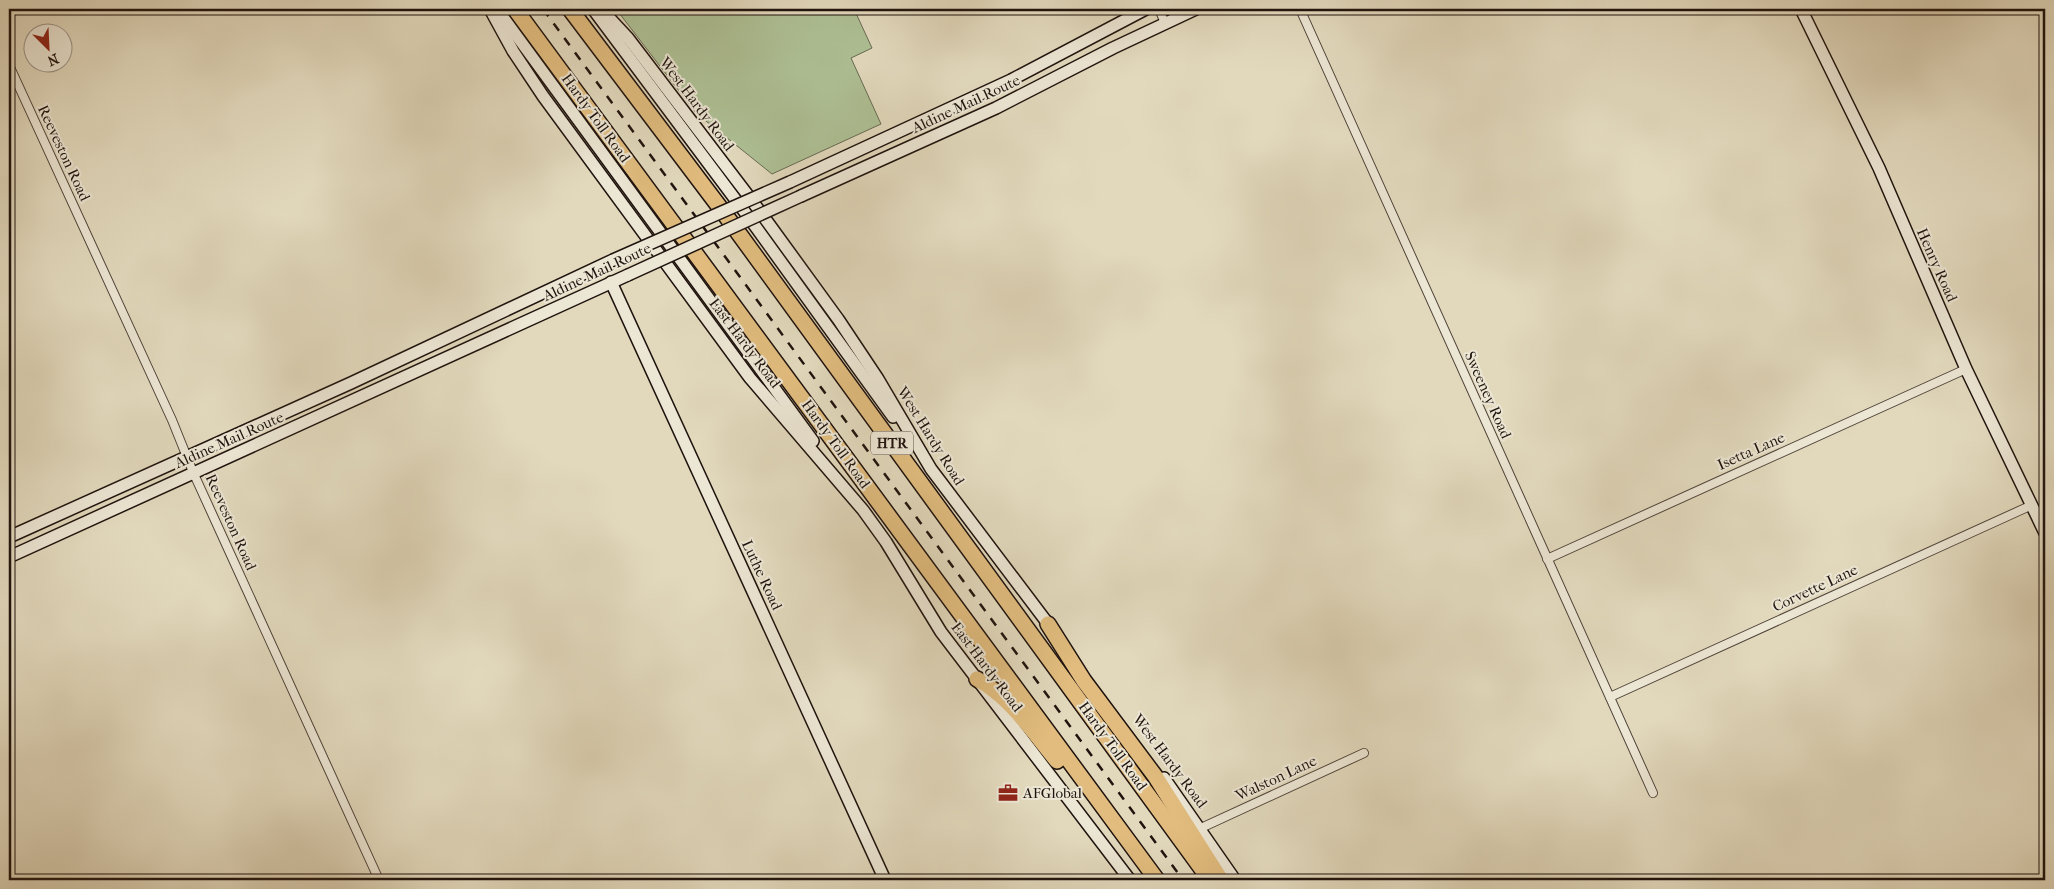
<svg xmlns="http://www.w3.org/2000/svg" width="2054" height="889" viewBox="0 0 2054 889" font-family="'IM FELL French Canon',serif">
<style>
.green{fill:#aec095;stroke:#666a52}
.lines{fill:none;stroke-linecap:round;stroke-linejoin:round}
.street-casing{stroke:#50443a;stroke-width:10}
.secondary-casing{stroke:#1f130e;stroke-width:14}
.highway-casing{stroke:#1f130e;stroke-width:18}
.street{stroke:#ece6d4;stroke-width:8}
.secondary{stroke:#ece6d4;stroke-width:11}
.highway{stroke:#e1bc7e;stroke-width:15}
.rail{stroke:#1f130e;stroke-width:2.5;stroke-dasharray:9 9;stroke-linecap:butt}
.secondary-bridge-casing{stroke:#1f130e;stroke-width:14;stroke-linecap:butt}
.secondary-bridge{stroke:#ece6d4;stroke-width:11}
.labels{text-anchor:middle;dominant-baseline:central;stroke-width:4;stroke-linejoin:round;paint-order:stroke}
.shield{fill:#ece6d4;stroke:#5c5249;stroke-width:1}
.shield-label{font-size:14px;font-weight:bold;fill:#1f130e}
.street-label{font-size:15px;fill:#1f130e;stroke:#ece6d4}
.poi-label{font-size:15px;fill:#1f130e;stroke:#ece6d4;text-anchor:start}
</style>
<rect width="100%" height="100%" fill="#e2d9bd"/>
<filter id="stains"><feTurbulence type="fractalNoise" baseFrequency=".004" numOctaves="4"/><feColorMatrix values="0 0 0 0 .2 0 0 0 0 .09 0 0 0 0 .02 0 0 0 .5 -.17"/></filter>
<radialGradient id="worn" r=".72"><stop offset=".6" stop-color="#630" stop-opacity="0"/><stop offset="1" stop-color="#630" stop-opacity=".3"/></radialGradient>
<path class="green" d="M616,9H854L872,48L851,58L881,124L772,174L696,113Z"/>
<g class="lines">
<defs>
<g id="street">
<path d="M1159,9L1165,23"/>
<path d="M1300,9L1653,793"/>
<path d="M9,65L172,420L193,472L379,880"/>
<path d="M1547,559L1966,369"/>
<path d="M1610,697L2032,505"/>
<path d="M1201,828L1364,753"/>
</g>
<g id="secondary">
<path d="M490,9L513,51L543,96L750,378L863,510L886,542L941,632L1130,880"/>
<path d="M497,9L813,441"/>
<path d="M593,9L750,219L893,417"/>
<path d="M601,9L628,38L750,198L838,319L878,379L931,469L1052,629"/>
<path d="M1801,9L1879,168L1966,369L2045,533"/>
<path d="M790,182L1011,80L1146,9"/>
<path d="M801,196L996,108L1113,48L1196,9"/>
<path d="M611,282L885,880"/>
<path d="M9,537L351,383L613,260"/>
<path d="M9,557L628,275"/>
<path d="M1164,778L1235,880"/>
</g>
<g id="highway">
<path d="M515,9L1157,880"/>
<path d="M570,9L721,209L1210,880"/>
<path d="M1048,624L1084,681L1155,776L1221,880"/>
<path d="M977,679C1010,697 1033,732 1057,761"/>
</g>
</defs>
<use href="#street" class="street-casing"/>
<use href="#secondary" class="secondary-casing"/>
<use href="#highway" class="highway-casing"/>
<use href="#street" class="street"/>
<use href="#secondary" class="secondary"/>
<use href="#highway" class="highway"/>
<path class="rail" d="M543,9L1183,880"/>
<defs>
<g id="secondary-bridge">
<path d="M613,260L790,182"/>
<path d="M628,275L801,196"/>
</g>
</defs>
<use href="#secondary-bridge" class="secondary-bridge-casing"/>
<use href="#secondary-bridge" class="secondary-bridge"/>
</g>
<defs>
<symbol id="office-bare" viewBox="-9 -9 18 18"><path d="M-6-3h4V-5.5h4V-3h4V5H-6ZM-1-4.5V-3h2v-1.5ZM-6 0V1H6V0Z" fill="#8f2418" stroke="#ece6d4" stroke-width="2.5" paint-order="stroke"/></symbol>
</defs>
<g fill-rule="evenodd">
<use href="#office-bare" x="994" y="779" width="28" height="28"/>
</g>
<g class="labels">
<rect class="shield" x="871" y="431.5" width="42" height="23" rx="4"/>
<g class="shield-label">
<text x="892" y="443">HTR</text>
</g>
<g class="street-label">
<text transform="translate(697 104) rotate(53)">West Hardy Road</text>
<text transform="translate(966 104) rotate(-25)">Aldine Mail Route</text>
<text transform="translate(596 118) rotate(54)">Hardy Toll Road</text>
<text transform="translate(64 153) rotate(65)">Reeveston Road</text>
<text transform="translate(1937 265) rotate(66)">Henry Road</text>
<text transform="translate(597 272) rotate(-25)">Aldine Mail Route</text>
<text transform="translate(745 343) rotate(53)">East Hardy Road</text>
<text transform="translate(1488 395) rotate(66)">Sweeney Road</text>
<text transform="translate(931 436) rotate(58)">West Hardy Road</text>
<text transform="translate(229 440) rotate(-24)">Aldine Mail Route</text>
<text transform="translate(836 444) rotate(54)">Hardy Toll Road</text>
<text transform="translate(1751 451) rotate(-24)">Isetta Lane</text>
<text transform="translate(231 522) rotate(66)">Reeveston Road</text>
<text transform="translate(762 575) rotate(65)">Luthe Road</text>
<text transform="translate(1815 588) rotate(-25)">Corvette Lane</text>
<text transform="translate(987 667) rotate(53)">East Hardy Road</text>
<text transform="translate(1113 746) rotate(54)">Hardy Toll Road</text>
<text transform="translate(1170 761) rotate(53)">West Hardy Road</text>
<text transform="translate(1276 778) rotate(-25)">Walston Lane</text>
</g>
<g class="poi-label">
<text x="1023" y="793">AFGlobal</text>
</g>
</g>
<rect width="2054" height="889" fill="none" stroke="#e2d9bd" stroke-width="30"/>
<rect x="10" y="10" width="2034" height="869" fill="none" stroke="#1f130e" stroke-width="2.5"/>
<rect x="15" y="15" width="2024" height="859" fill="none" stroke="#1f130e"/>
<g transform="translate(48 48) rotate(156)"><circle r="24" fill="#ece6d4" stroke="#9a9285"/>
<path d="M0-4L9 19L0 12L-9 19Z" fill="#8f2418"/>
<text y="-8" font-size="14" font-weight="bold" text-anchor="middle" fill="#1f130e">N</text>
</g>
<rect width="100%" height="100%" filter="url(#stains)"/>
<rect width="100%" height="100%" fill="url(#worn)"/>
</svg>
